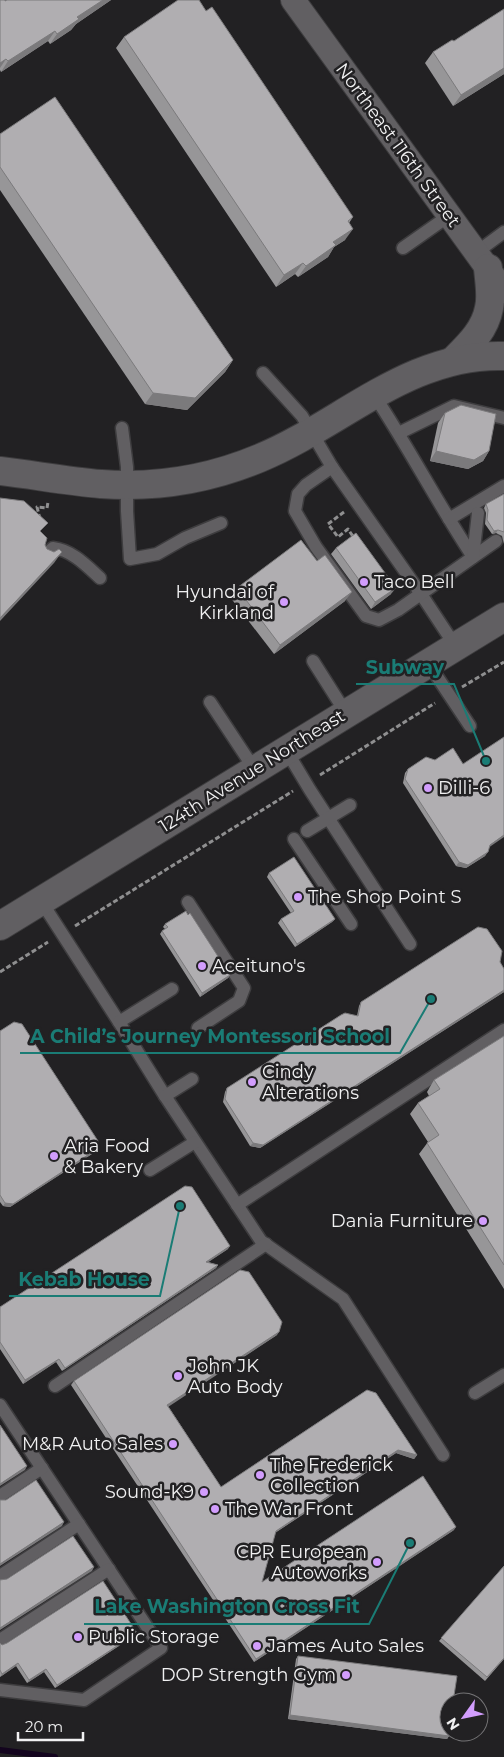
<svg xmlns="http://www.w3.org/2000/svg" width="504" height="1757" viewBox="0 0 504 1757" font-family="Montserrat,sans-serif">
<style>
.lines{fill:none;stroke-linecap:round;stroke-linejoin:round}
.stream{stroke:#13041e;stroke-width:6}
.lane-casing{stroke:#3e3d3f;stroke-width:15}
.street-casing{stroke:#3e3d3f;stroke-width:26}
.secondary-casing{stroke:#3e3d3f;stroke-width:30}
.path{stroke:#8f8f90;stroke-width:3;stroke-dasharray:5 2.5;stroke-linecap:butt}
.lane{stroke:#615f62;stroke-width:12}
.street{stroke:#615f62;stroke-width:24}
.secondary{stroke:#615f62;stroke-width:28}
.wall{fill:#979698}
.shaded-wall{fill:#7b7a7c}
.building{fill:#b0aeb1;stroke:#7b7a7c}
.poi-dot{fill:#d29dfd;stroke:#222123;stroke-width:2}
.labels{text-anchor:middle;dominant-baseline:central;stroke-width:5;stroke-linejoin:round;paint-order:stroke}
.street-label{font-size:18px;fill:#f1f1f2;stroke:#222123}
.poi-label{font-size:18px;fill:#f1f1f2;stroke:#222123;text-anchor:start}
.leader{fill:none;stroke:#1a7c75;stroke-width:2}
.callout-dot{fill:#1a7c75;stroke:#222123;stroke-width:2}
.callout-label{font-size:19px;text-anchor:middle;font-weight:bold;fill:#1a7c75;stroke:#222123;stroke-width:5;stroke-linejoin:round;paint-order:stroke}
</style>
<rect width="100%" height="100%" fill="#222123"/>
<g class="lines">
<path class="stream" d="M0,1750L55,1757"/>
<defs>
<g id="lane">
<path d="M403,248L450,215"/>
<path d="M477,252L504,232"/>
<path d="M263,373L302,416L332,467L421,594L456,647"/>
<path d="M374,395C409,448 438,504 473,557"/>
<path d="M122,428L127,467V511L130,559L157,554L185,538L221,523"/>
<path d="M399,433L454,406L504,418"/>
<path d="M332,467L306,485L298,494L295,511L316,547L366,616L379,620L398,610L496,541"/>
<path d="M449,519L504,486"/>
<path d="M45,555L53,548C72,550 87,566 100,578"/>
<path d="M473,557L478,513"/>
<path d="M313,661L346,713"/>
<path d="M428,663L470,726"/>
<path d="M210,702L255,770"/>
<path d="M286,750L310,790L410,944"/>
<path d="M307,831L350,805"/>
<path d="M294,839L351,924"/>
<path d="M41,901L119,1022L165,1096L261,1241L343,1299L443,1455"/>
<path d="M188,902L244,988L239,1001L198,1028"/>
<path d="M119,1022L172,989"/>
<path d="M165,1096L192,1079"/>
<path d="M150,1170L195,1142"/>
<path d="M237,1205L504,1030"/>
<path d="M55,1386L266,1244"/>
<path d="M475,1393L504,1375"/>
<path d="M0,1405L161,1648L84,1700L0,1690"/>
<path d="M0,1496L42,1468"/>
<path d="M0,1576L79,1524"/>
<path d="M0,1640L109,1569"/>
</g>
<path id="street" d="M293,0L504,291"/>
<g id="secondary">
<path d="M454,360C469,345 485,330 489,308C492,296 489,281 488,268"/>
<path d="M0,471C34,475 67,481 101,484C155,488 210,479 260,458C342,424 409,353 504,356"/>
<path d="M0,926L504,617"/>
</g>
</defs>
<use href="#lane" class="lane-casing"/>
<use href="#street" class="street-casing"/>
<use href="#secondary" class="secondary-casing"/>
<g class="path">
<path d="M344,512L328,524L338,537L348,529L354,538"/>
<path d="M40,519L37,507L47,508L48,502"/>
<path d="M462,687L504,662"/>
<path d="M320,775L435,703"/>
<path d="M75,926L293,791"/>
<path d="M0,972L48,942"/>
</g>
<use href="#lane" class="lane"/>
<use href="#street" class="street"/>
<use href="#secondary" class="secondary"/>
</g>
<g class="wall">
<path d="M0,0L5,1L7,0H111L76,24L71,30L50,44L48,41L1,72L0,70Z"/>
<path d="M206,11L353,217L349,223L345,240L334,247L328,257L298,277L295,274L276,287L116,48L124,37Z"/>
<path d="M454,41L504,74L453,106L425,63L433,52Z"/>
<path d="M0,134L233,360L225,372L187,410L145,404L0,190Z"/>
<path d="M445,413L489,451L483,461L468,469L430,461L438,423Z"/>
<path d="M504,494V544L502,536L496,533L492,534L485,524L486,513L484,508L486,504Z"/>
<path d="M336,548L391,594L371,609L331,554Z"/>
<path d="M237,588L345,601L274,654L230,597Z"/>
<path d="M408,769L489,847L485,856L466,868L456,866L403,783L405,773Z"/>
<path d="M269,873L335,919L332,922L295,947L278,923L281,919L291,913L267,877Z"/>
<path d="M165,924L230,975L228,978L200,997L160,934L162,931L165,929L163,927Z"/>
<path d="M500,962L504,969V992L260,1148L250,1146L223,1102L225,1092L227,1088L357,1016L359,1006L361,1002Z"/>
<path d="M0,1031L95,1152L10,1207L3,1206L0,1202Z"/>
<path d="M504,1036V1289L419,1154L428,1142L410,1114L418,1103L429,1096L427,1092L434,1080Z"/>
<path d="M228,1249L208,1262L218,1265L216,1268L62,1371L56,1362L23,1384L0,1349V1307Z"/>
<path d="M277,1335L168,1406L221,1487L367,1390L417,1455L414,1459L396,1453L275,1533L262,1582L454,1530L254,1662L71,1385L74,1381Z"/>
<path d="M504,1566V1659L485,1681L439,1641Z"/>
<path d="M137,1633L134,1636L55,1688L44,1672L27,1683L16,1666L0,1677V1643L2,1645Z"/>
<path d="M298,1656L449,1736L447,1739L288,1719L296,1659Z"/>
</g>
<g class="shaded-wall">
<path d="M103,0H111L76,24L71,30L50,44L57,34L77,17Z"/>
<path d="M55,31L48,41L1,72L8,61Z"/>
<path d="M6,59L0,68V63Z"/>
<path d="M504,68V74L453,106L461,95Z"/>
<path d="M353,229L345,240L334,247L328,257L298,277L306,266L333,242Z"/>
<path d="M303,263L295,274L276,287L284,275Z"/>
<path d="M233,360L225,372L187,410L145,404L153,393Z"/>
<path d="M436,451H489L483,461L468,469L430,461Z"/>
<path d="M498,530L496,533L492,534L494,531Z"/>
<path d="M62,552L54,563L0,621V618Z"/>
<path d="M396,588L391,594L371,609L375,602Z"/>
<path d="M352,592L345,601L274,654L280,645Z"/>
<path d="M504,835V837L488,848L490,845Z"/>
<path d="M488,852L485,856L466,868L456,866L459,862Z"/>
<path d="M335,919L332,922L295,947L297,944Z"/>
<path d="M230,975L228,978L200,997L202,993Z"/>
<path d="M504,990V992L260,1148L250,1146L253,1143Z"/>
<path d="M97,1149L95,1152L10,1207L3,1206L5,1203Z"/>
<path d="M230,1246L228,1249L204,1265L206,1262Z"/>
<path d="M218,1265L216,1268L62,1371L65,1368Z"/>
<path d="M279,1332L277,1335L165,1409L167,1405Z"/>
<path d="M59,1359L56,1362L23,1384L25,1380Z"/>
<path d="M398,1450L417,1455L414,1459L396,1453L273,1534L276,1531Z"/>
<path d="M27,1466L25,1470L0,1486V1484Z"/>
<path d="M64,1522L62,1526L0,1566V1564Z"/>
<path d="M456,1527L454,1530L254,1662L256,1659Z"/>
<path d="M94,1567L92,1571L0,1630V1628Z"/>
<path d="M137,1633L134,1636L55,1688L57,1685Z"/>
<path d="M18,1663L16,1666L0,1677L2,1674Z"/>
<path d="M46,1669L44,1672L27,1683L29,1680Z"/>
<path d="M290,1715L449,1736L447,1739L288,1719Z"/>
</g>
<g class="building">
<path d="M0,0H5V1L7,0H103L77,17L79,19L57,34L55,31L8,61L6,59L0,63Z"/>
<path d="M178,0H199L206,11L212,7L353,217L348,221L353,229L333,242L336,245L306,266L303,263L284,275L124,37Z"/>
<path d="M504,9V68L461,95L433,52L452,40L454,41L460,37Z"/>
<path d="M55,97L233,360L195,398L153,393L0,167V134Z"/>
<path d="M461,405L496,414L489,451L474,460L436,451L445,413Z"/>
<path d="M504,494V532L498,530L494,531L487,520L488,510L486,504Z"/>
<path d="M0,498L24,501L48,523L40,531L47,538L45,545L47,549L54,552L59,549L62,552L0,618Z"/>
<path d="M356,533L396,588L375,602L336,548Z"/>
<path d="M301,540L317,561L325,555L352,592L280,645L237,588Z"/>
<path d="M504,737V835L490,845L488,852L468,865L459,862L405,779L408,769L426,757L435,760L453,748L463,764Z"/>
<path d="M294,857L335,919L297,944L281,919L294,911L269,873Z"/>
<path d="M186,911L188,915L190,913L230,975L202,993L162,931L168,927L165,924Z"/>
<path d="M478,927L487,929L502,951L500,962L504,969V990L263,1145L253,1143L225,1099L227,1088L341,1015L345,1013L358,1016L361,1002Z"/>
<path d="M14,1022L22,1024L98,1141L97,1149L13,1204L5,1203L0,1195V1031Z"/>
<path d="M504,1036V1265L427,1143L439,1135L418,1103L440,1089L434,1080Z"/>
<path d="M185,1186L192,1187L230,1246L206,1262L218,1265L65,1368L59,1359L25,1380L0,1342V1307Z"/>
<path d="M240,1270L249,1272L282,1322L279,1332L167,1405L221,1487L367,1390L376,1393L417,1455L398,1450L276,1531L262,1582L423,1476L456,1527L256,1659L74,1381Z"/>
<path d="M0,1425L27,1466L0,1484Z"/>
<path d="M36,1480L64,1522L0,1564V1500H6Z"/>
<path d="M73,1536L94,1567L0,1628V1580L7,1579Z"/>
<path d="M504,1566V1658L487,1677L441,1638Z"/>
<path d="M103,1581L137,1633L57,1685L46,1669L29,1680L18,1663L2,1674L0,1670V1643L2,1645L7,1643Z"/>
<path d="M298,1656L457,1676L453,1702H449V1736L290,1715Z"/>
</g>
<g class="poi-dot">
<circle cx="364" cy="582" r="5"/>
<circle cx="284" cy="602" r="5"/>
<circle cx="428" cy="788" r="5"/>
<circle cx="298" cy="897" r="5"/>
<circle cx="202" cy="966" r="5"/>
<circle cx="252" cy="1082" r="5"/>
<circle cx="54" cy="1156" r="5"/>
<circle cx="483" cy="1221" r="5"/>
<circle cx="178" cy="1376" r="5"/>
<circle cx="173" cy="1444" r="5"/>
<circle cx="260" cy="1475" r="5"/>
<circle cx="204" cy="1492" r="5"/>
<circle cx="215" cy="1509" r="5"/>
<circle cx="377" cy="1562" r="5"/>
<circle cx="78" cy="1637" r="5"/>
<circle cx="257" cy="1646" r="5"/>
<circle cx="346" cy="1675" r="5"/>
</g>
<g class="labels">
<g class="street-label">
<text transform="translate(398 145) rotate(54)">Northeast 116th Street</text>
<text transform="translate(252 771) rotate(-32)">124th Avenue Northeast</text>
</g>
<g class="poi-label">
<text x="374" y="582">Taco Bell</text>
<text x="274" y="592" text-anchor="end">Hyundai of<tspan x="274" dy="21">Kirkland</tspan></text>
<text x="438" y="788">Dilli-6</text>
<text x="308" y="897">The Shop Point S</text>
<text x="212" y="966">Aceituno's</text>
<text x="262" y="1072">Cindy<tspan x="262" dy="21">Alterations</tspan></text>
<text x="64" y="1146">Aria Food<tspan x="64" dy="21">&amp; Bakery</tspan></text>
<text x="473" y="1221" text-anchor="end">Dania Furniture</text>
<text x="188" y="1366">John JK<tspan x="188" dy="21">Auto Body</tspan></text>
<text x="163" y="1444" text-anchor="end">M&amp;R Auto Sales</text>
<text x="270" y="1465">The Frederick<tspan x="270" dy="21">Collection</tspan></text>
<text x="194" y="1492" text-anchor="end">Sound-K9</text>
<text x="225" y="1509">The War Front</text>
<text x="367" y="1552" text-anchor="end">CPR European<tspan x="367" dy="21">Autoworks</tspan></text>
<text x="88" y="1637">Public Storage</text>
<text x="267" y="1646">James Auto Sales</text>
<text x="336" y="1675" text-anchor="end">DOP Strength Gym</text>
</g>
</g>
<path class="leader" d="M486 761L454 684H356M431 999L400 1053H20M180 1206L160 1296H9M410 1543L369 1624H84"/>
<g class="callout-dot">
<circle cx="486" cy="761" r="5"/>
<circle cx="431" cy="999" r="5"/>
<circle cx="180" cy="1206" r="5"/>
<circle cx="410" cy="1543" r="5"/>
</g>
<g class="callout-label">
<text x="405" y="674">Subway</text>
<text x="210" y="1043">A Child’s Journey Montessori School</text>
<text x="84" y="1286">Kebab House</text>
<text x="227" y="1613">Lake Washington Cross Fit</text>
</g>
<g transform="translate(464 1717) rotate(237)"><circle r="24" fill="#222123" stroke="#757476"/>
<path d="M0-4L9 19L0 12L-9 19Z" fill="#d29dfd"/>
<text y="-8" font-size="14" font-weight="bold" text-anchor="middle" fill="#f1f1f2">N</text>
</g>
<path d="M18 1732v8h65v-8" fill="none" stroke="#f1f1f2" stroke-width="2.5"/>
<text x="25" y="1732" font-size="15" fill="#f1f1f2" stroke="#222123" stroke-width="4" paint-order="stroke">20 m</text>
</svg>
